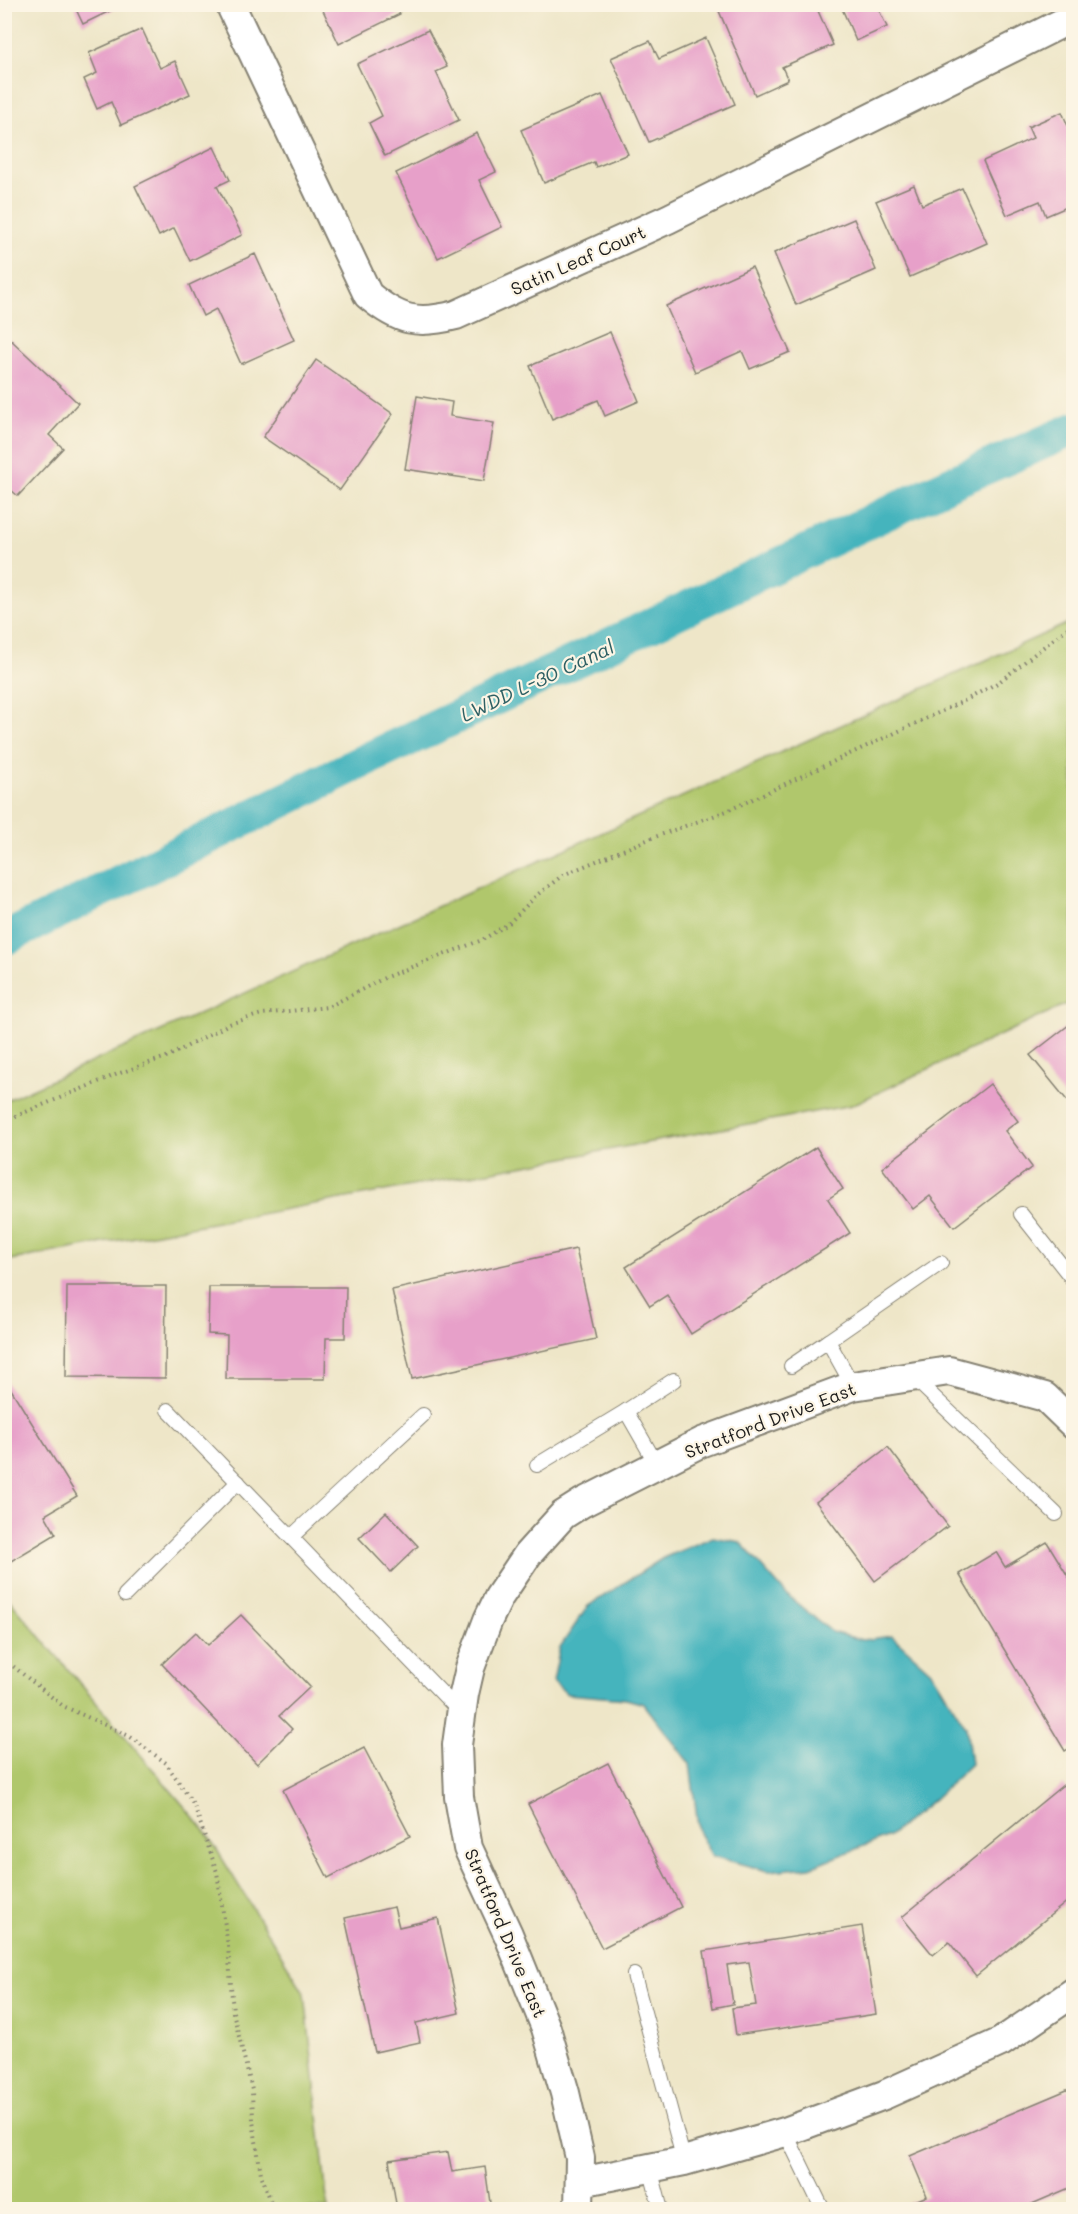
<svg xmlns="http://www.w3.org/2000/svg" width="1078" height="2214" viewBox="0 0 1078 2214" font-family="Mali,sans-serif">
<style>
.green{fill:#b0c76c;stroke:#667244;stroke-width:1.5}
.water{fill:#44b4bd;stroke:#30686c;stroke-width:1.5}
.lines{fill:none;stroke-linecap:round;stroke-linejoin:round}
.canal{stroke:#44b4bd;stroke-width:34}
.building{fill:#e7a0c9}
.service-casing{stroke:#858172;stroke-width:16}
.minor-casing{stroke:#858172;stroke-width:32}
.path{stroke:#858172;stroke-width:4;stroke-dasharray:1.5 4.5;stroke-linecap:butt}
.service{stroke:#fff;stroke-width:14}
.minor{stroke:#fff;stroke-width:28}
.labels{text-anchor:middle;dominant-baseline:central;stroke-width:4.5;stroke-linejoin:round;paint-order:stroke}
.street-label{font-size:18px;fill:#1c1c1c;stroke:#fcf5e5}
.water-label{font-size:20px;font-style:italic;fill:#2e6064;stroke:#fcf5e5}
</style>
<rect width="100%" height="100%" fill="#fcf5e5"/>
<filter id="ink" filterUnits="userSpaceOnUse"><feTurbulence type="fractalNoise" baseFrequency=".0167" numOctaves="2"/><feDisplacementMap in="SourceGraphic" scale="12" xChannelSelector="R" yChannelSelector="G"/><feConvolveMatrix kernelMatrix="1 2 1 2 8 2 1 2 1" color-interpolation-filters="sRGB"/></filter>
<filter id="wash" filterUnits="userSpaceOnUse"><feTurbulence type="fractalNoise" baseFrequency=".008" numOctaves="4" result="noise"/><feDisplacementMap in="SourceGraphic" scale="24" xChannelSelector="R" yChannelSelector="G"/><feGaussianBlur stdDeviation="1.35" result="paint"/><feColorMatrix in="noise" values="0 0 0 0 0 0 0 0 0 0 0 0 0 0 0 0 0 1.4 0 .05"/><feComposite in="paint" operator="in"/></filter>
<g filter="url(#wash)">
<rect width="100%" height="100%" fill="#eee6c8"/>
<g class="green">
<path d="M1073,621V1001L852,1105L5,1261V1101Z"/>
<path d="M5,1595L206,1832L305,1994L328,2209H5Z"/>
</g>
<path class="water" d="M713,1537L740,1542L787,1595L832,1632L862,1640L892,1636L931,1671L966,1727L971,1764L933,1800L889,1836L810,1867L768,1871L712,1856L699,1833L690,1764L644,1704L626,1699L567,1694L553,1681L560,1647L588,1606L663,1558Z"/>
<g class="lines">
<path class="canal" d="M4,939L355,765L953,482L1074,429"/>
</g>
<g id="blocks">
<g class="building">
<path d="M320,4H396L400,14L339,44Z"/>
<path d="M734,4H777L779,8L788,4H815L833,45L782,67L788,80L755,95L719,11Z"/>
<path d="M840,4H876L887,27L856,41Z"/>
<path d="M74,5H122L83,24Z"/>
<path d="M142,29L160,68L175,61L190,94L121,125L111,102L97,109L84,79L97,73L89,53Z"/>
<path d="M428,30L447,67L436,72L459,120L385,156L369,123L382,116L357,64Z"/>
<path d="M706,38L735,104L649,142L611,58L650,41L659,59Z"/>
<path d="M602,95L628,154L596,167L594,162L544,183L521,130Z"/>
<path d="M1062,112L1074,140V204L1046,216L1040,201L1007,215L983,161L1033,138L1028,127Z"/>
<path d="M477,133L496,172L479,180L502,227L438,258L396,173Z"/>
<path d="M214,147L230,180L217,186L242,235L190,261L174,228L159,236L135,186Z"/>
<path d="M914,185L922,205L962,188L987,243L910,277L876,201Z"/>
<path d="M854,219L876,270L796,305L774,253Z"/>
<path d="M255,254L294,340L241,364L216,309L203,316L189,285Z"/>
<path d="M752,267L790,352L750,369L742,351L695,372L666,306Z"/>
<path d="M610,332L639,401L605,416L598,400L552,419L530,366Z"/>
<path d="M10,339L78,403L49,435L63,448L18,496L4,484V345Z"/>
<path d="M316,360L393,414L340,490L263,437Z"/>
<path d="M417,396L452,402L450,416L494,423L484,481L405,469Z"/>
<path d="M1074,1021V1109L1030,1055Z"/>
<path d="M990,1084L1018,1121L1005,1131L1032,1167L954,1227L930,1196L913,1209L882,1168Z"/>
<path d="M816,1147L843,1189L828,1199L850,1233L691,1334L667,1295L650,1306L626,1267Z"/>
<path d="M576,1249L596,1339L412,1379L392,1290Z"/>
<path d="M67,1286H166L165,1378L66,1377Z"/>
<path d="M209,1287H346L345,1338H326L325,1379H226L227,1335L208,1334Z"/>
<path d="M4,1378L77,1496L45,1515L56,1534L11,1561L4,1551Z"/>
<path d="M888,1447L948,1526L875,1581L816,1502Z"/>
<path d="M386,1512L418,1546L391,1572L359,1538Z"/>
<path d="M1047,1542L1074,1586V1745L1065,1751L959,1574L996,1552L1005,1567Z"/>
<path d="M241,1615L310,1687L279,1716L292,1729L257,1764L162,1664L196,1632L208,1645Z"/>
<path d="M364,1748L410,1836L328,1878L283,1790Z"/>
<path d="M608,1763L681,1907L602,1948L528,1804Z"/>
<path d="M1063,1785L1074,1798V1896L976,1976L949,1942L933,1955L902,1917Z"/>
<path d="M394,1907L399,1927L438,1918L459,2013L416,2023L420,2042L375,2052L345,1918Z"/>
<path d="M862,1926L876,2014L736,2035L732,2008L756,2005L749,1962L727,1965L733,2004L713,2008L704,1951Z"/>
<path d="M1074,2087V2186L1018,2210H911L908,2204L927,2196L910,2156Z"/>
<path d="M448,2152L452,2172L485,2167L491,2210H397L389,2160Z"/>
</g>
</g>
</g>
<g filter="url(#ink)">
<use href="#blocks" fill-opacity="0" stroke="#858172" stroke-width="1.5"/>
<g class="lines">
<defs>
<g id="service">
<path d="M1021,1214L1074,1281"/>
<path d="M791,1366L828,1341"/>
<path d="M913,1377L1056,1514"/>
<path d="M853,1386L828,1341L941,1263"/>
<path d="M168,1410L460,1712"/>
<path d="M626,1411L674,1380"/>
<path d="M537,1465L626,1411L657,1465"/>
<path d="M291,1537L423,1415"/>
<path d="M125,1595L238,1482"/>
<path d="M634,1975L684,2161"/>
<path d="M785,2132L823,2210"/>
<path d="M650,2168L661,2210"/>
</g>
<g id="minor">
<path d="M230,4L368,295C399,321 417,325 456,315L668,219L1074,17"/>
<path d="M581,2182L684,2161L785,2132L884,2095L1001,2042L1074,1992"/>
<path d="M579,2210L580,2158L565,2093L546,2028L508,1934L468,1848L459,1797L457,1745L464,1694L470,1668L488,1620L499,1597L528,1554L563,1515L582,1503L702,1442L853,1386L949,1371L1045,1397L1074,1425"/>
</g>
</defs>
<use href="#service" class="service-casing"/>
<use href="#minor" class="minor-casing"/>
<g class="path">
<path d="M4,1121L120,1073L169,1056L229,1024L262,1014L328,1007L386,977L482,940L508,924L537,895L563,875L649,839L727,811L968,699L999,682L1074,623"/>
<path d="M4,1659L63,1706L129,1736L166,1763L194,1805L217,1872L228,1946L233,2012L252,2090L253,2121L261,2174L274,2210"/>
</g>
<use href="#service" class="service"/>
<use href="#minor" class="minor"/>
</g>
</g>
<g class="labels">
<g class="street-label">
<text transform="translate(578 260) rotate(-24)">Satin Leaf Court</text>
<text transform="translate(770 1420) rotate(-21)">Stratford Drive East</text>
<text transform="translate(506 1933) rotate(67)">Stratford Drive East</text>
</g>
<g class="water-label">
<text transform="translate(537 680) rotate(-25)">LWDD L-30 Canal</text>
</g>
</g>
<rect width="1078" height="2214" fill="none" stroke="#fcf5e5" stroke-width="24"/>
</svg>
